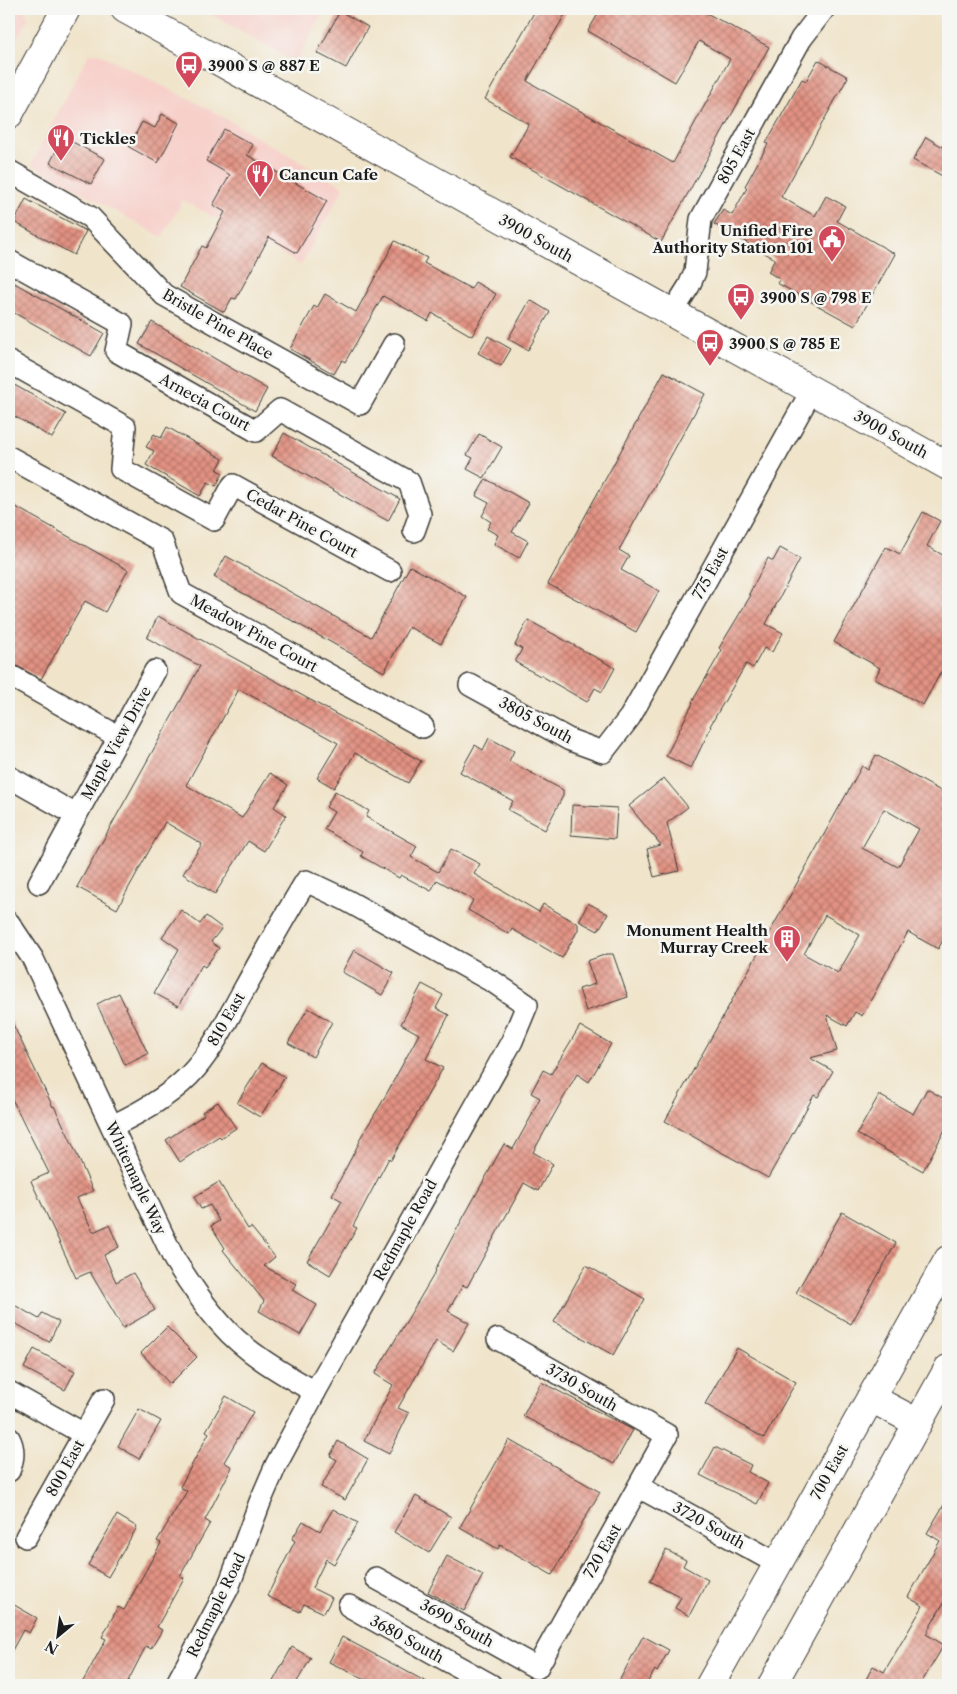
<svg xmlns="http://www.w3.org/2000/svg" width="957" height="1694" viewBox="0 0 957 1694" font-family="'Libre Caslon Text',serif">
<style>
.built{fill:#f7d0ca}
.building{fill:url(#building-cross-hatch);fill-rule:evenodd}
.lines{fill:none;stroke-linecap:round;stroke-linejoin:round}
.street-casing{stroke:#3c3a36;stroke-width:24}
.secondary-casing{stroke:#3c3a36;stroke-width:30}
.primary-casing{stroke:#3c3a36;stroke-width:30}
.street{stroke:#fff;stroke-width:21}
.secondary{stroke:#fff;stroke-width:28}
.primary{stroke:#fff;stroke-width:28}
.labels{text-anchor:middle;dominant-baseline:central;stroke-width:5;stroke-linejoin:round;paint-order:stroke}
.poi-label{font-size:15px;font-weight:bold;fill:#1c1c1c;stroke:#f6f6f2;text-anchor:start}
.street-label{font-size:15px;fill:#1c1c1c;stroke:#f6f6f2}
</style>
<defs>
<pattern id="building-cross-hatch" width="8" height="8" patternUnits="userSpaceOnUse" patternTransform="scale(1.25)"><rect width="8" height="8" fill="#e29282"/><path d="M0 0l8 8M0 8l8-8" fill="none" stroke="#b6766a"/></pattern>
</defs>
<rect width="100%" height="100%" fill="#f6f6f2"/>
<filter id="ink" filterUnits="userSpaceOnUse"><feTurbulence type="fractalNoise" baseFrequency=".02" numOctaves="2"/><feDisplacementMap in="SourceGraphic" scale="10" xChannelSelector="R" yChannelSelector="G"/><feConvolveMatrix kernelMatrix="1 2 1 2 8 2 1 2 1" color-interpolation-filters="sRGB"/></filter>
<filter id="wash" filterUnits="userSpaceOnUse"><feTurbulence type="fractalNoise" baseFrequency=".0096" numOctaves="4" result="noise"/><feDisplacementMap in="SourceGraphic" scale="20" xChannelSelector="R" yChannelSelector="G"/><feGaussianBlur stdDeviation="1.12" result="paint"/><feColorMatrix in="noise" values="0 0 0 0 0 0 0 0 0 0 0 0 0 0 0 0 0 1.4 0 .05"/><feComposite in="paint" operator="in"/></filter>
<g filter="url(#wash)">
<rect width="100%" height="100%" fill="#f0e4ca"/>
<g class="built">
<path d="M9,9H24L28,20L9,53Z"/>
<path d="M202,9H325L296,62Z"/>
<path d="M98,53L214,112L344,187L301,265L183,200L162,237L31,164L89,54Z"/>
</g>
<g id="blocks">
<g class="building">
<path d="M536,9H568L527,81L673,163L730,59L699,41L675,82L588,31L601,9H699L769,47L661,242L510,157L529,124L485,99Z"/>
<path d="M340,11L368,27L346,68L317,53Z"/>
<path d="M818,60L848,77L781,197L815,216L826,196L845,206L837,221L895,254L855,326L777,283L780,279L768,272L775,259L714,224L723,210L732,215L747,188L745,186L768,144L766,143L802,79L806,81Z"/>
<path d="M162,114L179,123L158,163L129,147L142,122L155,128Z"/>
<path d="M224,129L253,145L247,155L327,201L297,253L269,237L236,299L232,298L224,312L180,287L202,246L206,248L225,212L213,205L230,175L206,161Z"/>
<path d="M63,137L105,159L91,184L50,163Z"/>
<path d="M926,137L948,150V179L913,160Z"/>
<path d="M26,199L86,231L74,255L14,222Z"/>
<path d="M395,241L427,258L424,263L471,289L475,282L496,294L472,336L432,313L428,321L383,296L345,362L342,360L334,374L290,349L314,306L317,308L325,294L356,312Z"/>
<path d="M9,280L104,333L91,356L9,310Z"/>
<path d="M530,300L550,312L528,350L508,339Z"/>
<path d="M152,322L267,389L255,411L139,344Z"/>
<path d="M488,336L511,349L501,366L478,353Z"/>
<path d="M664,372L705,394L619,550L629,556L621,570L659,591L636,632L548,584Z"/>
<path d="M9,382L66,414L52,438L9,413Z"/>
<path d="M167,427L223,459L217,470L223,473L216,486L208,482L200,496L146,465L154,451L146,447L154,434L161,438Z"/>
<path d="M284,433L400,499L388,521L272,456Z"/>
<path d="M479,434L502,447L484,478L467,469L473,458L467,455Z"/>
<path d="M486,479L529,503L512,532L528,541L519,558L494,544L498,535L487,529L491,522L482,516L489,503L476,496Z"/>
<path d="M9,503L128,570L105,612L85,601L41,679L9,662Z"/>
<path d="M923,512L940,521L927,546L948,558V659L923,705L875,679L880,668L834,642L886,547L900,554Z"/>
<path d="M780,548L800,559L766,624L783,633L772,652L764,648L753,668L746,664L710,726L711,727L691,768L666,756L693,703L692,702L722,650L719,648L751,595L749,594L768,558L773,561Z"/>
<path d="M226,556L371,637L410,566L467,597L441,644L409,627L384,672L214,577Z"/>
<path d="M158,616L421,761L408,783L355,753L334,788L317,778L338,743L239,689L186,785L242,818L270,773L288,785L274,807L286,815L264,851L248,841L215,894L183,874L202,844L165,822L117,909L77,887L200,666L147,638Z"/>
<path d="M528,620L615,668L602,692L595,688L587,702L540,675V676L515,662L522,649L515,645Z"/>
<path d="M489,738L514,751L509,761L563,790V796L545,830L508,810L513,801L460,772L475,745L483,750Z"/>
<path d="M876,755L948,795V931L938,949L908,932L862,1016L855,1012L847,1026L827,1015L837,1051L810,1058L833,1071L818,1097L814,1095L768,1178L665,1121L862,766L868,770ZM884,809L919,829L898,867L862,848ZM825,915L860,935L838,973L804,954Z"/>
<path d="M664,778L688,807L667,823L679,871L654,877L647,849L661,845L629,806Z"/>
<path d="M335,791L369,811L366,817L417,846L411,857L438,872L451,849L480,864L474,874L539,912L543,904L578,924V930L562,958L512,929L509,934L468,910L473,900L437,880L431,891L401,875L399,878L361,856L363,852L324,829L334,812L326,807Z"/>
<path d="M572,805L617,808L615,839L571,835Z"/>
<path d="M588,903L608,914L598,931L579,921Z"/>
<path d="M181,910L200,924L206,916L222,928L211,942L219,948L205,967L202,965L178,1006L154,993L179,949L162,937Z"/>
<path d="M354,950L394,973L382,995L342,972Z"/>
<path d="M607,954H613L628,997L586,1011L579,989L595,984L587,961Z"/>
<path d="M422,984L443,995L436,1008L449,1015L426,1059L443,1068L391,1160L389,1158L353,1226L357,1228L330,1275L307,1261L342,1201L332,1195L360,1141L359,1140L381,1104L419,1034L401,1024Z"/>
<path d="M119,993L148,1054L125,1065L97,1004Z"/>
<path d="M308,1008L332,1022L313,1057L288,1043Z"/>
<path d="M9,1016L53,1107L54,1106L70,1139L93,1191L77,1198L93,1232L109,1225L119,1247L104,1255L116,1282L133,1273L155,1310L123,1328L90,1272L76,1278L31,1181L49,1173L9,1093Z"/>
<path d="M580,1026L611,1044L589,1082L577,1074L533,1152L553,1164L538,1191L524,1183L467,1287L463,1285L448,1311L469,1323L453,1351L436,1341L398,1408L409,1413L389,1454L364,1441L393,1385L375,1374L436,1271L435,1270L452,1238L504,1144L513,1149L533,1113H532L540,1098L531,1093L543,1070L551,1074Z"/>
<path d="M262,1063L285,1077L260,1117L237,1103Z"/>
<path d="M927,1089L948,1101V1124L923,1171L857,1134L879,1095L913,1114Z"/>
<path d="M218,1102L236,1128L221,1138L219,1136L180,1162L166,1140L204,1115L202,1112Z"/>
<path d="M219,1182L248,1229L251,1227L275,1257L264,1266L296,1284L292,1290L317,1305L300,1335L259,1311L264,1301L223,1250L225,1248L211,1226L219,1221L210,1205L201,1209L194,1197Z"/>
<path d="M842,1212L896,1243L851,1324L796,1293Z"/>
<path d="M586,1265L645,1299L613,1355L554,1322Z"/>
<path d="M9,1302L39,1319L42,1313L59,1322L49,1342L9,1320Z"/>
<path d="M167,1327L197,1357L170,1384L141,1353Z"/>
<path d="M737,1348L796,1382L764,1438L705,1404Z"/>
<path d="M34,1349L75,1371L65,1390L24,1368Z"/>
<path d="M541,1382L633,1430L614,1464L523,1416Z"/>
<path d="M226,1396L253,1412L224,1462L232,1467L205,1520L210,1523L180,1576L184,1578L157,1627L162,1630L151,1649L146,1646L126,1685H81L106,1639L102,1637L118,1607L124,1610L161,1543L157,1541L187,1491L180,1487L209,1433L206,1431Z"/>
<path d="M139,1409L161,1421L139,1459L118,1446Z"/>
<path d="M509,1440L600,1492L552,1575L500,1545L498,1549L460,1527Z"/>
<path d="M338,1441L368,1459L345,1500L321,1487L337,1460L330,1456Z"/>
<path d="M715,1447L751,1465L748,1472L768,1483L757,1504L700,1475Z"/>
<path d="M416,1496L451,1517L429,1553L394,1532Z"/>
<path d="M948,1498V1595L926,1634L944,1645L920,1685H863L873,1666L884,1672L923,1606L908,1597L940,1541L927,1533Z"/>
<path d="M333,1509L358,1523L334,1564L326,1559L312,1588L332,1598L324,1613L304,1604L300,1612L267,1596L295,1541L292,1539L303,1521L320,1531Z"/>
<path d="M117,1515L137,1527L108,1577L88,1565Z"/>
<path d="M666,1550L686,1560L683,1566L708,1580L689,1616L675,1608L681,1597L650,1581Z"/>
<path d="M447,1556L483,1575L464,1611L428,1592Z"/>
<path d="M9,1602L37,1618L29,1633L23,1630L9,1656Z"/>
<path d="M643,1636L669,1650L657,1672L655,1670L646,1685H617Z"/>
<path d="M342,1637L374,1654L432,1685H376L329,1662Z"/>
<path d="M292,1647L311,1658L295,1685H271Z"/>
</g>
</g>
</g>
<g filter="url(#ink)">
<use href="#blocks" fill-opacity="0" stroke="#3c3a36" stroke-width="1"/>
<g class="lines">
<defs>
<g id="street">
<path d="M9,171L90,217L164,295L360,404L394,344"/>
<path d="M9,261L122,324L116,351L256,431L280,410L409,482L420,514L414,531"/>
<path d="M672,313L689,286L695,272L701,219L801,39L824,9"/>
<path d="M9,362L125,427L121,469L214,520L233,485L390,571"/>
<path d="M9,457L162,541L181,593L423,727"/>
<path d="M9,675L119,737"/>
<path d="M470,685L570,740L603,752L630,717L812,390"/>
<path d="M9,777L76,815"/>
<path d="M39,883L155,671"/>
<path d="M9,923L33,959L174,1259C188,1281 203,1304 221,1324C246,1353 282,1373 315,1392"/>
<path d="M112,1126C142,1112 175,1093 196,1068C215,1045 228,1018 242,993C263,955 284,917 306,881L346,900L495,983L527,1005L512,1041L315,1392L276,1465L260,1502L228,1588L176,1685"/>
<path d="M9,1392L84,1434"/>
<path d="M9,1438C15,1449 14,1459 9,1471"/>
<path d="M639,1487L778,1564"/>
<path d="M26,1537L104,1399"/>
<path d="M376,1578L537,1668L667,1435L498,1339"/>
<path d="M349,1606L491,1685"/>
</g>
<g id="secondary">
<path d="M125,9L948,466"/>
<path d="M9,114L66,9"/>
</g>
<g id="primary">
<path d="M871,1398L918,1423"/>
<path d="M710,1685L948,1260"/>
<path d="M772,1685L948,1369"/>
</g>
</defs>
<use href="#street" class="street-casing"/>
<use href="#secondary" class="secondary-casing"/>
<use href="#primary" class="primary-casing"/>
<use href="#street" class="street"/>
<use href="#secondary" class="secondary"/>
<use href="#primary" class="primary"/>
</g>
</g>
<defs>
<symbol id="bus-pin" viewBox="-11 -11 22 30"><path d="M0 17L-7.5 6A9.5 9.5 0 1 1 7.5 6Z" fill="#d1495b" stroke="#f6f6f2"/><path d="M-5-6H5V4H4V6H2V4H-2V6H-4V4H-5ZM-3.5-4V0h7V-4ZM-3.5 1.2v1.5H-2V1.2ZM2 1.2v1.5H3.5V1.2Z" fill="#fff"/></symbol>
<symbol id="restaurant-pin" viewBox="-11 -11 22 30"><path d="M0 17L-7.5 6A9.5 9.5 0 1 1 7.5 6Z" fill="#d1495b" stroke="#f6f6f2"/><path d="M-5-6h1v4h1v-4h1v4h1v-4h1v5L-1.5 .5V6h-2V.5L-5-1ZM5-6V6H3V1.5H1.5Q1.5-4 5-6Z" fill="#fff"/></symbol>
<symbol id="civic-pin" viewBox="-11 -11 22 30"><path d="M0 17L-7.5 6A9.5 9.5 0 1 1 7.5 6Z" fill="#d1495b" stroke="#f6f6f2"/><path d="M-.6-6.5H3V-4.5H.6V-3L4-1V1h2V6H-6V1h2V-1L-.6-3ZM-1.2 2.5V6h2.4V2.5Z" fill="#fff"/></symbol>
<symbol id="building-pin" viewBox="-11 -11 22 30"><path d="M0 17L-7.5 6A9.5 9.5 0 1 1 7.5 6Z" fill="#d1495b" stroke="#f6f6f2"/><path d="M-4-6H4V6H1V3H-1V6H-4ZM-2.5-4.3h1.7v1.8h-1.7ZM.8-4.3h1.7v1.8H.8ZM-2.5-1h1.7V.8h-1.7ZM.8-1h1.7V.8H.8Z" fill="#fff"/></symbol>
</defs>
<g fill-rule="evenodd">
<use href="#bus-pin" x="173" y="49" width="32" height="43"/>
<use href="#restaurant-pin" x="45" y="122" width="32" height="43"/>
<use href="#restaurant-pin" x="244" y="158" width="32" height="43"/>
<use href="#civic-pin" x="816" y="223" width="32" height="43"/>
<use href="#bus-pin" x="725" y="281" width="32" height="43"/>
<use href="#bus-pin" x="694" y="327" width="32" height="43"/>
<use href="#building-pin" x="771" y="923" width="32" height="43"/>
</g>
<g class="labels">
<g class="poi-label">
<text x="208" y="65">3900 S @ 887 E</text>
<text x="80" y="138">Tickles</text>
<text x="279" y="174">Cancun Cafe</text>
<text x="813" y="230" text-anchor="end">Unified Fire<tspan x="813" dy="17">Authority Station 101</tspan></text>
<text x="760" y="297">3900 S @ 798 E</text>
<text x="729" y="343">3900 S @ 785 E</text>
<text x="768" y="930" text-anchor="end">Monument Health<tspan x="768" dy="17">Murray Creek</tspan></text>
</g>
<g class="street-label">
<text transform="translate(736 156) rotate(-61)">805 East</text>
<text transform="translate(536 238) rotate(29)">3900 South</text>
<text transform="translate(218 324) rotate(30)">Bristle Pine Place</text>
<text transform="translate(205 402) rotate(29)">Arnecia Court</text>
<text transform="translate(891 434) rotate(29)">3900 South</text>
<text transform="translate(302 523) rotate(29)">Cedar Pine Court</text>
<text transform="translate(710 573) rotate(-61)">775 East</text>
<text transform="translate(254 633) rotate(29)">Meadow Pine Court</text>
<text transform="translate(536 720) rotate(28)">3805 South</text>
<text transform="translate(116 743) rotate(-61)">Maple View Drive</text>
<text transform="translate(226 1019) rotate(-60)">810 East</text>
<text transform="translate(136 1178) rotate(65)">Whitemaple Way</text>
<text transform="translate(405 1230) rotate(-61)">Redmaple Road</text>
<text transform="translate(582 1387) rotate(30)">3730 South</text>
<text transform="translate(65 1468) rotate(-61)">800 East</text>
<text transform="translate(829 1472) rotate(-61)">700 East</text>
<text transform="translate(709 1525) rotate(29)">3720 South</text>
<text transform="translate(602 1551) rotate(-60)">720 East</text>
<text transform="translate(216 1605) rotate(-64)">Redmaple Road</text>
<text transform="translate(457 1623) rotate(29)">3690 South</text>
<text transform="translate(407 1639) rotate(29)">3680 South</text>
</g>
</g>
<rect width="957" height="1694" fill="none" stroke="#f6f6f2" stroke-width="30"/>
<g transform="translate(58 1636) rotate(209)" stroke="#f6f6f2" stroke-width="4" paint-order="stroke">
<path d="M0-4L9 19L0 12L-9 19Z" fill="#1c1c1c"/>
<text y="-8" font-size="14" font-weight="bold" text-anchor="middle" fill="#1c1c1c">N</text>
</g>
</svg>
